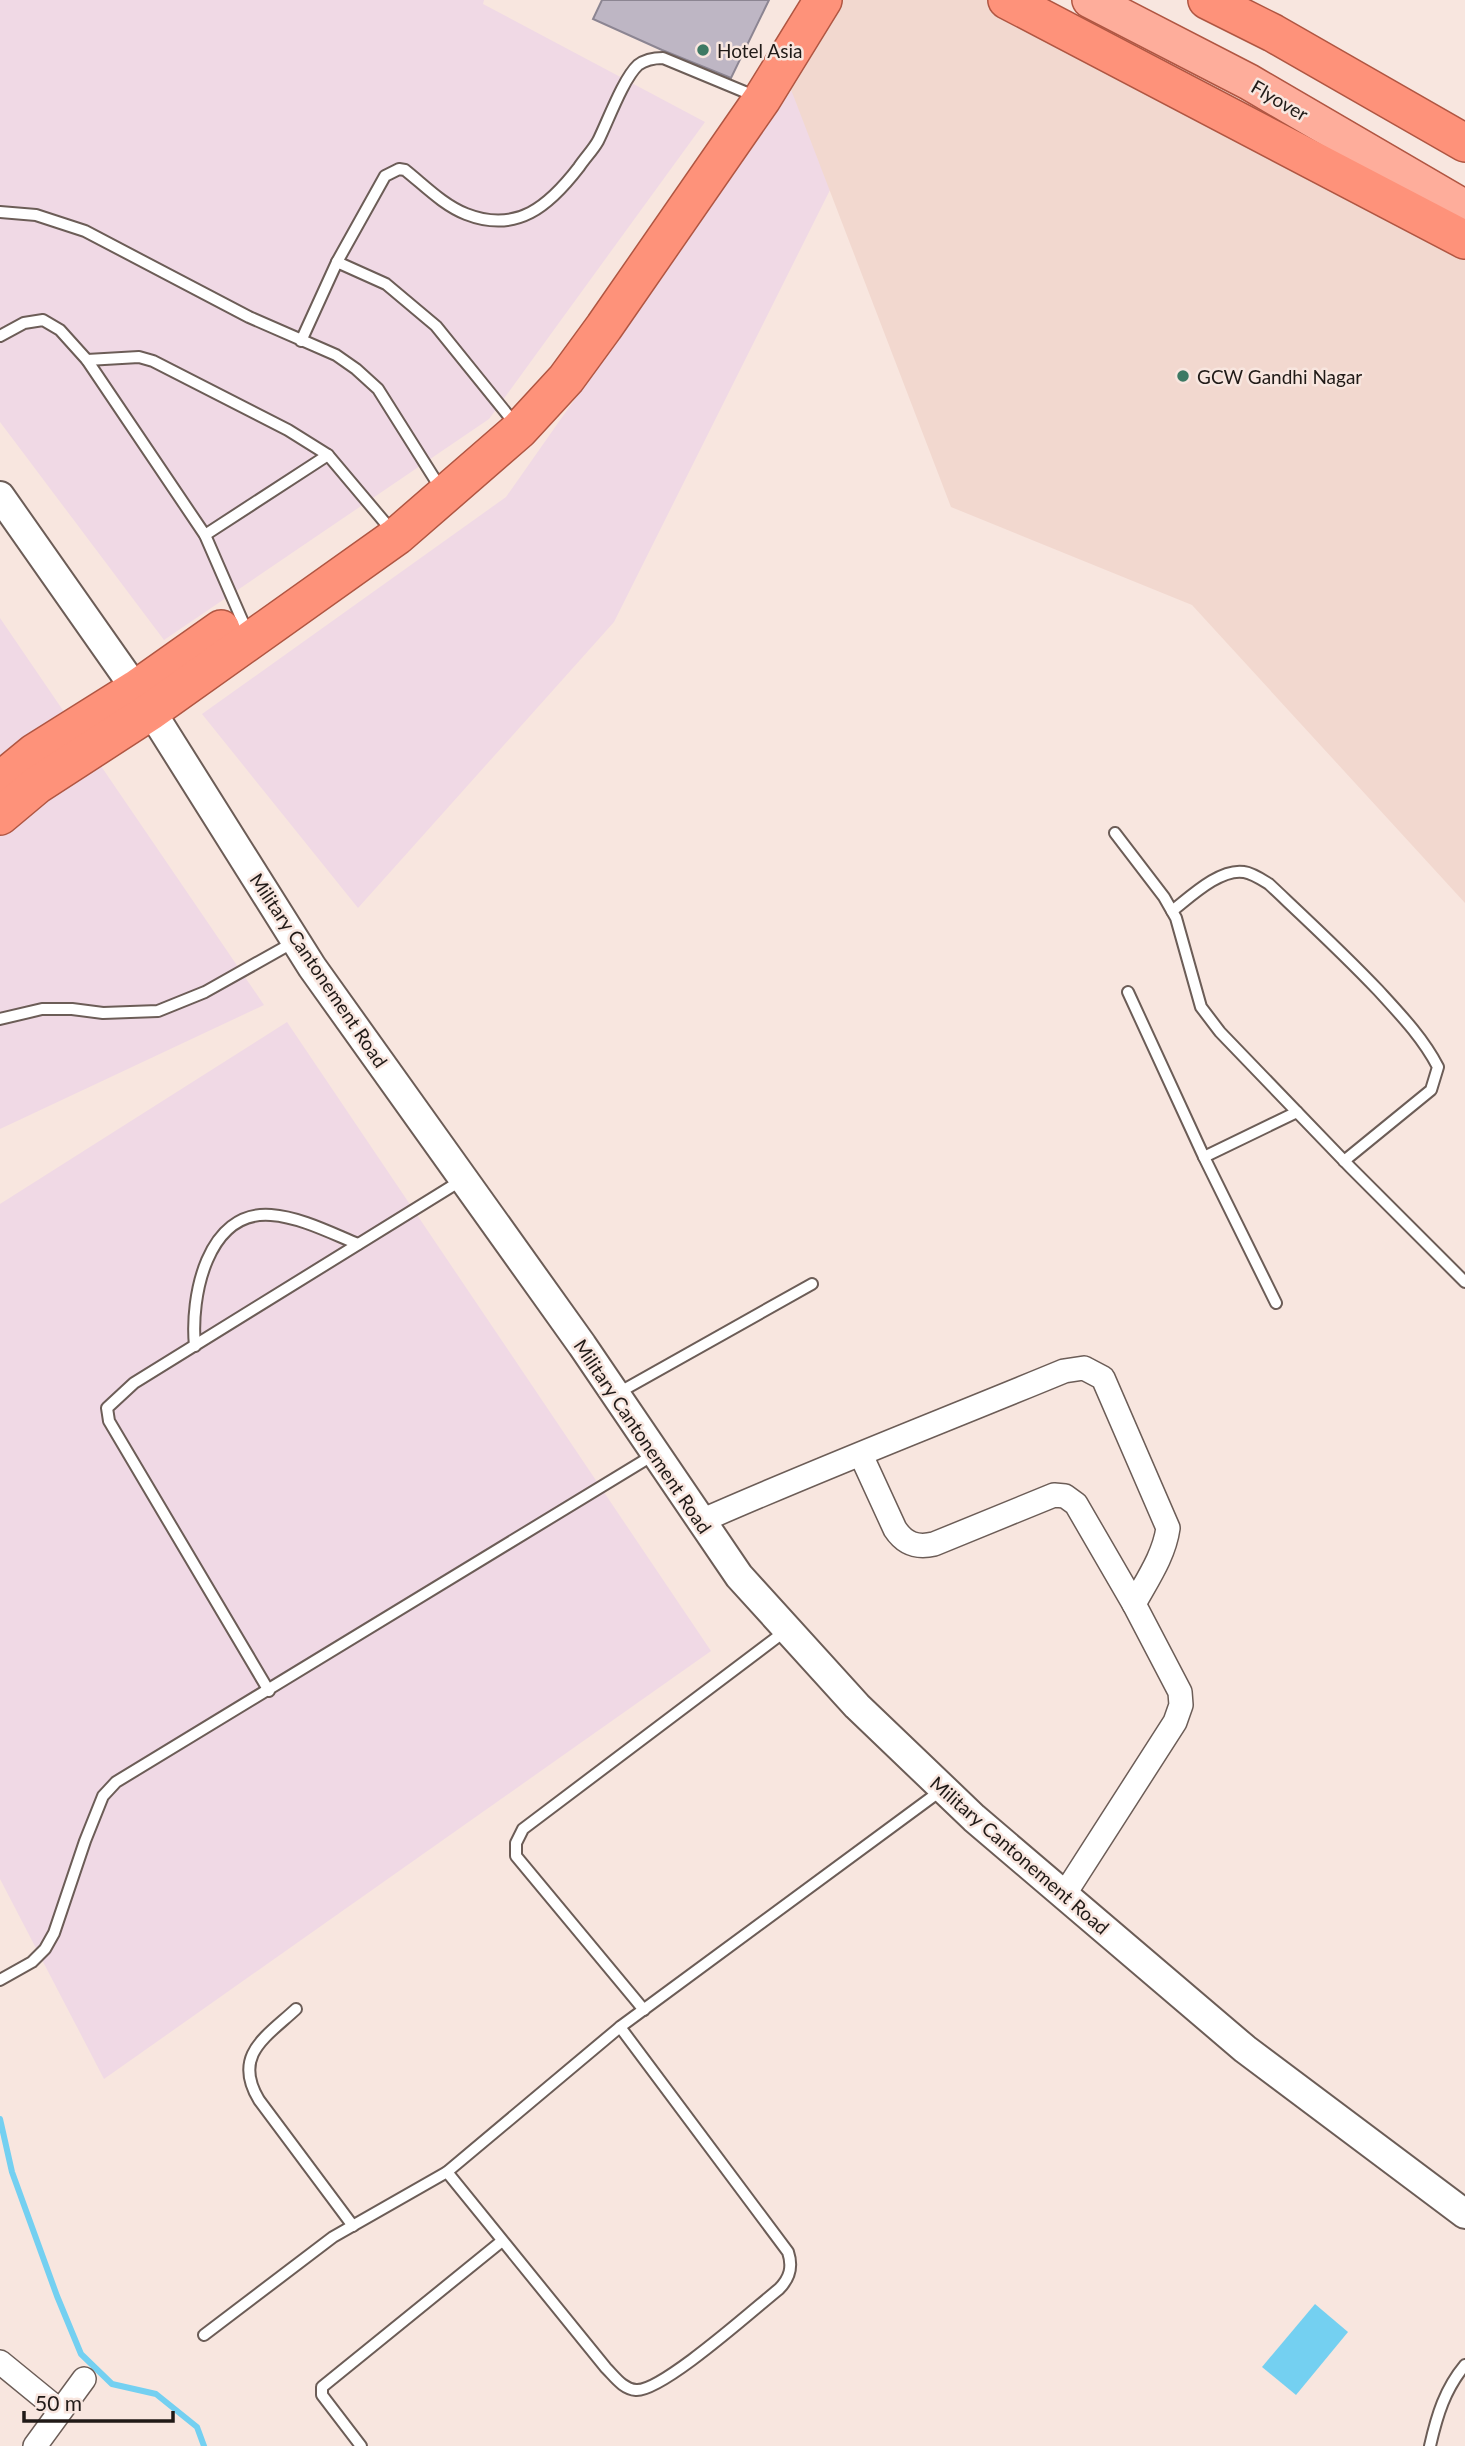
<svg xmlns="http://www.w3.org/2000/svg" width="1465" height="2446" viewBox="0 0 1465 2446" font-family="Lato,sans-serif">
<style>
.commercial{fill:#f0d9e5}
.built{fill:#f2d8cf}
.water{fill:#74d0f1}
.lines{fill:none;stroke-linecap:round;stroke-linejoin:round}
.stream{stroke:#74d0f1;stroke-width:6}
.building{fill:#beb6c4;stroke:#8c8592;stroke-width:2}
.service-casing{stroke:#6c5d57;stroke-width:14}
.minor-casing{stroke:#6c5d57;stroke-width:26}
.tertiary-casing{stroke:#6c5d57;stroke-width:32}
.primary-casing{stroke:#b05642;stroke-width:38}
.trunk-casing{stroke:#b05642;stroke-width:40}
.service{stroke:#fff;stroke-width:10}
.minor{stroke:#fff;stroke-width:23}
.tertiary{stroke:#fff;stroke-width:28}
.primary{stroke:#fead9b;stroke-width:35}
.trunk{stroke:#fe927a;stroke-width:37}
.poi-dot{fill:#3d7963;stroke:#f8e6df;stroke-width:2.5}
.labels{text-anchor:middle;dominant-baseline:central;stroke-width:5;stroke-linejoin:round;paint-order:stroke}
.poi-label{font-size:19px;fill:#201a17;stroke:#f8e6df;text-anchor:start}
.street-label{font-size:19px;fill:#201a17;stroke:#f8e6df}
</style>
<rect width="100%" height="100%" fill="#f8e6df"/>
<g class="commercial">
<path d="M0,0H484L483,4L705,122L489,419L164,640L0,422Z"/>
<path d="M796,84L834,182L614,622L358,908L202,714L506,497Z"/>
<path d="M0,618L264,1005L0,1129Z"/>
<path d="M287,1022L711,1651L104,2079L0,1879V1204Z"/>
</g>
<path class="built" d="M812,0H1005L1465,245V903L1192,605L951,507L777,53Z"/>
<path class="water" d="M1315,2304L1348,2332L1296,2395L1262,2367Z"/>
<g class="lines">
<path class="stream" d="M0,2119L12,2172L57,2296L81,2354L112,2384L156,2394L197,2427L204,2446"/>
</g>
<path class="building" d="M602,0H769L731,78L662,50L593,19Z"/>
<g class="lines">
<defs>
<g id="service">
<path d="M0,212L36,215L85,231L249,317L336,355L356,369L378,389L441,489"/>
<path d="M337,262L385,176L399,169L405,170C424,185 443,205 466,214C517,234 549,206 579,167C585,158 593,150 598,141C608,121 623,79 638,65C646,59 654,58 663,58L745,92"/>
<path d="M0,336L24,323L43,320L60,330L87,360L205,535L249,636"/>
<path d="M301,341L337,262L386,284L436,326L516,425"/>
<path d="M87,360L139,357L153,361L288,430L328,455L392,531"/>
<path d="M205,535L328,455"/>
<path d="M1115,833L1164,897L1176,918L1201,1007L1220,1032L1350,1167L1465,1282"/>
<path d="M1172,911C1190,897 1220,868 1244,872C1252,873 1261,879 1269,884C1306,919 1343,953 1378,990C1400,1014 1423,1038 1438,1067L1431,1090L1344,1161"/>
<path d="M1128,992L1204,1157L1276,1303"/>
<path d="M0,1019L42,1009H72L103,1013L158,1011L205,992L294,942"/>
<path d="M1204,1157L1297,1112"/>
<path d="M195,1346C190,1297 207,1210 271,1215C300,1217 331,1233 358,1244"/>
<path d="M618,1393L812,1284"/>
<path d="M269,1691L109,1421L107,1408L134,1383L462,1180"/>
<path d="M0,1980L32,1962L45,1949L54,1933L85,1841L103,1796L116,1782L655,1454"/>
<path d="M296,2009C266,2037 232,2055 259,2100L353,2226"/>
<path d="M644,2010L516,1856V1843L523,1829L788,1629"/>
<path d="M447,2172L620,2027L943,1789"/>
<path d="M204,2335L333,2237L447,2172L606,2368C615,2377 623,2389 636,2390C662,2392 755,2308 779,2289C790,2278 793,2267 788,2252L620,2027"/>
<path d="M361,2446L322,2395V2387L502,2241"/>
<path d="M1430,2446C1437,2415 1445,2389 1465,2365"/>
</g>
<g id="minor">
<path d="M861,1455L895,1529C905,1544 917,1548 934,1544L1054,1495L1065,1496L1076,1504L1134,1604L1180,1692L1181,1705L1175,1722L1064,1895"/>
<path d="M701,1521C821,1468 943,1421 1064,1371L1084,1368L1103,1378L1168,1528C1164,1556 1147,1580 1134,1604"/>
<path d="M0,2362L60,2411"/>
<path d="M35,2446L84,2379"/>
</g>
<path id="tertiary" d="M0,496L151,711L312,967L582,1345L739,1576L857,1706L974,1818L1245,2049L1465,2214"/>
<path id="primary" d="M1090,0L1249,82L1465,208"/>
<g id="trunk">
<path d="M1007,0L1465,240"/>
<path d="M1207,0L1273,33L1465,143"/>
<path d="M0,781L34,753L136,689L221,629"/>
<path d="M0,816L37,785L151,711L397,536L519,430L566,379L604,327L762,99L823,0"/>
</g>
</defs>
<use href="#service" class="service-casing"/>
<use href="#minor" class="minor-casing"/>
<use href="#tertiary" class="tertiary-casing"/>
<use href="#primary" class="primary-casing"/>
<use href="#trunk" class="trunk-casing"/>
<use href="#service" class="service"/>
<use href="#minor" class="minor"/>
<use href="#tertiary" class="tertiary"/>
<use href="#primary" class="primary"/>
<use href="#trunk" class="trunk"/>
</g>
<g class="poi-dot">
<circle cx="703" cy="50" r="7"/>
<circle cx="1183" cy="376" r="7"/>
</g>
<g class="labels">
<g class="poi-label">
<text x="717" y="50">Hotel Asia</text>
<text x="1197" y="376">GCW Gandhi Nagar</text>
</g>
<g class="street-label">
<text transform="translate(1280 100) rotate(30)">Flyover</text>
<text transform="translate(319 970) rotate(56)">Military Cantonement Road</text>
<text transform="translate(643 1436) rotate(56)">Military Cantonement Road</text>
<text transform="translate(1020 1855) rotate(41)">Military Cantonement Road</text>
</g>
</g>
<path d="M24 2411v10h149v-10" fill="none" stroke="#201a17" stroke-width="3.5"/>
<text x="35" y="2411" font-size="21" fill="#201a17" stroke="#f8e6df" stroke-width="5" paint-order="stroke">50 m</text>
</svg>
